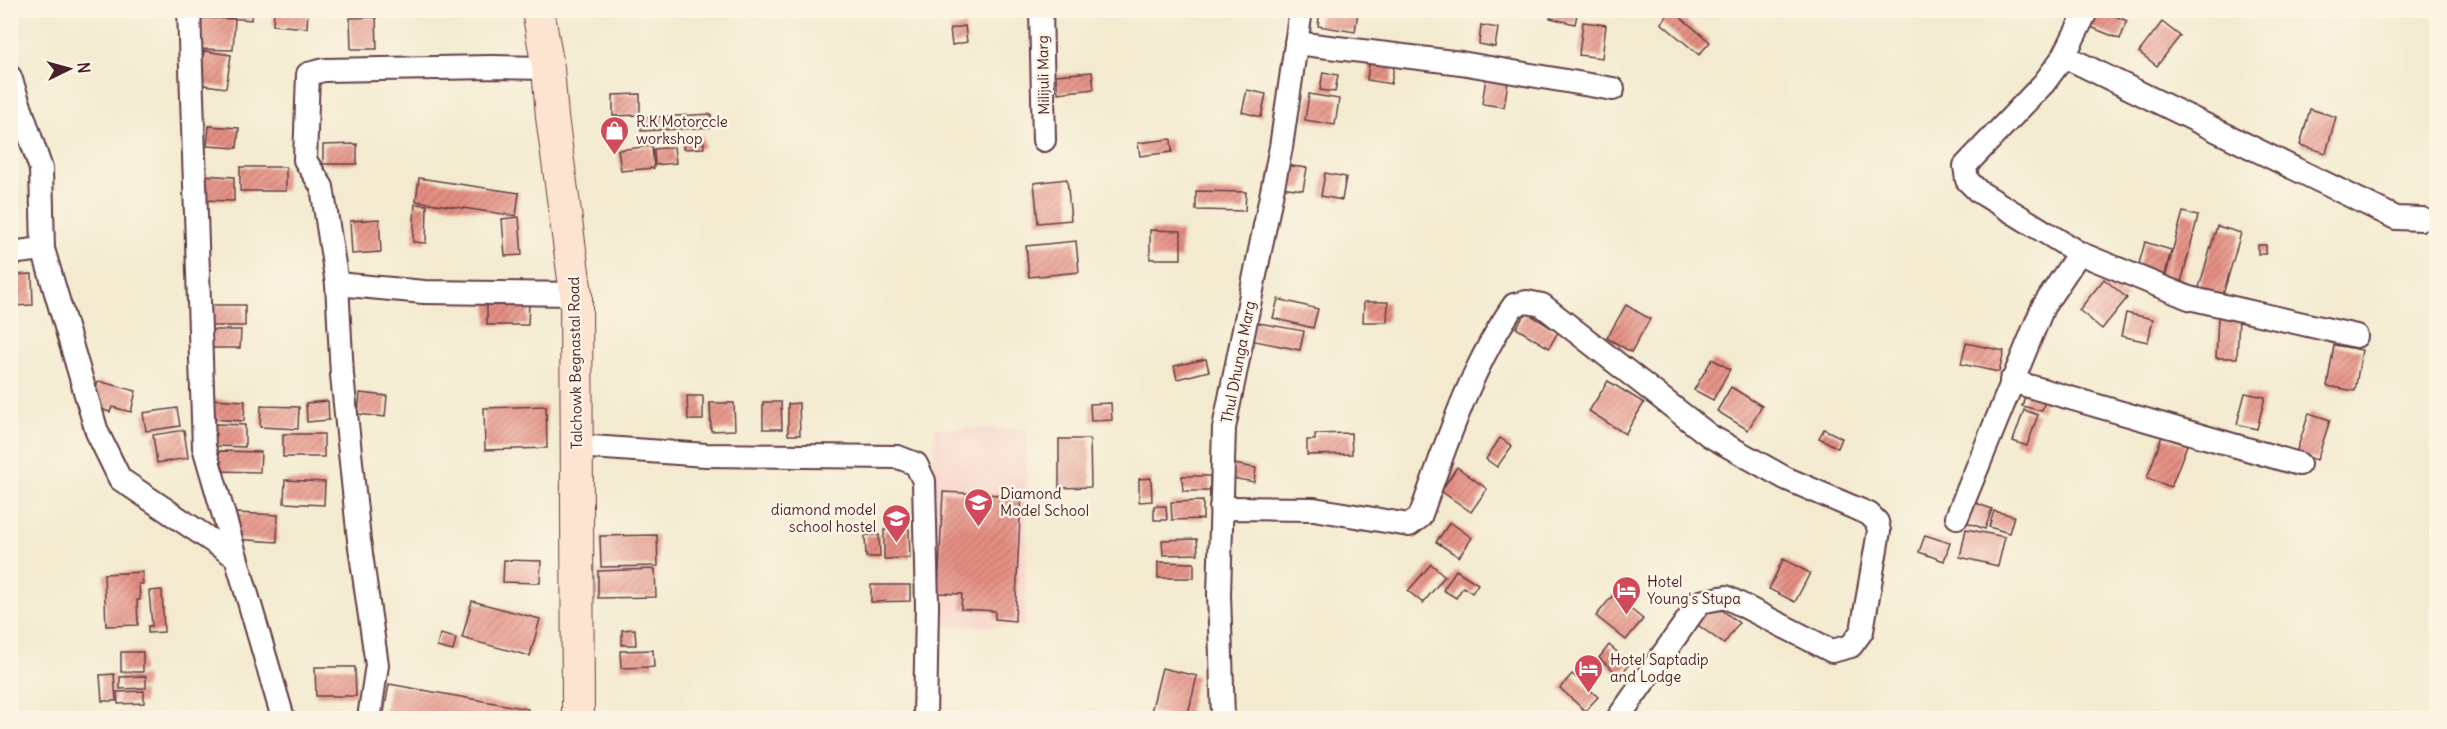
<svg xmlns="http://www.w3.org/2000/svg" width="2447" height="729" viewBox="0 0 2447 729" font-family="Delius,sans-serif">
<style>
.built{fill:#f7d1c8}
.building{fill:url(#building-hatch)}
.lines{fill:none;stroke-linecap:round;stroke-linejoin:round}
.minor-casing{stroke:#633d44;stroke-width:26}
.secondary-casing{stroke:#633d44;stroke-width:34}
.minor{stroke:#fff;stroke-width:22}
.secondary{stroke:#fde4d1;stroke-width:32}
.labels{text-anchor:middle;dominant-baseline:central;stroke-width:5;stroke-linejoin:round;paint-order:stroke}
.street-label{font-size:15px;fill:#4a1f2b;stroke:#fcf5e5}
.poi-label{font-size:15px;fill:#4a1f2b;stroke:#fcf5e5;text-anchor:start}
</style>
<defs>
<pattern id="building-hatch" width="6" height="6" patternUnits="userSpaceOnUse" patternTransform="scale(1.5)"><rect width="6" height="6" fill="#e58f83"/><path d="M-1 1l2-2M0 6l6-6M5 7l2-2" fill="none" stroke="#bc746b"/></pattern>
</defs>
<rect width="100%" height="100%" fill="#fcf5e5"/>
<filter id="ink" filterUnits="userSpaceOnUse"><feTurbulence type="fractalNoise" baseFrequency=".0167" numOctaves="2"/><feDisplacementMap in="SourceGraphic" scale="12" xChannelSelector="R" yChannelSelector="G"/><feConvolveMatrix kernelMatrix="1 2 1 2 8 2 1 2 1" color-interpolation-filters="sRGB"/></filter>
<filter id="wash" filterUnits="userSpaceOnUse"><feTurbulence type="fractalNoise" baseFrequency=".008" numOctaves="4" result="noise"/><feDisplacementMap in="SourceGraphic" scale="24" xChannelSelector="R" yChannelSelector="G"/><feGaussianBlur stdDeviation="1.35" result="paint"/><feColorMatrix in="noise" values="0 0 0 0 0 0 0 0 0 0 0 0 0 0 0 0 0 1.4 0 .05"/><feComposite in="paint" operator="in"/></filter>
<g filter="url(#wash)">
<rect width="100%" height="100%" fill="#f3eacf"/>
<path class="built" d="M934,428L1027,429L1025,627L931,626Z"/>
<g id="blocks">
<g class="building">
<path d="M209,10H252L251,20L208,16Z"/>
<path d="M274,10H308L307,28L273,25Z"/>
<path d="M1320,10L1358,12L1355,32L1318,26Z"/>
<path d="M1551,10H1578L1575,24L1550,18Z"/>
<path d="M1672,10L1710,42L1699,55L1661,23Z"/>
<path d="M2094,10H2102L2127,21L2120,39L2088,26Z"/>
<path d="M376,17L377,49H351L350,18Z"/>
<path d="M202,18L235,19L233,50L200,49Z"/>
<path d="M1583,22L1606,25L1602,58L1579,55Z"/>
<path d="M2162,22L2180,36L2157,66L2139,52Z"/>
<path d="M1481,25L1498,28L1495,47L1479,44Z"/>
<path d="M965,26L967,42L952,45L950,29Z"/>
<path d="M204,51L231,55L226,88L198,84Z"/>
<path d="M1370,56L1395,60L1391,84L1367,80Z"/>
<path d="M1092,72L1094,89L1058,93L1056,75Z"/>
<path d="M1323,72L1338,75L1335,92L1320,90Z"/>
<path d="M1486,78L1508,82L1504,107L1482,104Z"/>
<path d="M1247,90L1266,94L1261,117L1242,112Z"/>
<path d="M640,94V115L613,116V95Z"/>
<path d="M1309,94L1339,99L1335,125L1305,120Z"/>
<path d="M2310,109L2336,117L2326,153L2300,145Z"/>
<path d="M711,114L712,127L641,131L640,118Z"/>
<path d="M209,126L239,128L237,148L207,146Z"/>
<path d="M703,136L704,148L683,149V137Z"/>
<path d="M1171,139L1172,152L1140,156L1138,143Z"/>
<path d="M357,144V164H323V145Z"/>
<path d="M652,146L654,168L621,171L618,150Z"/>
<path d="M674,147L676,163L655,165L654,149Z"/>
<path d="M1283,165L1307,168L1303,190L1280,187Z"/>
<rect x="240" y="167" width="46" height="24"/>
<path d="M1325,173L1346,177L1342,200L1321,196Z"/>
<path d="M201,175L234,177V201L200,200Z"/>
<path d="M419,178L519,193L516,216L416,201Z"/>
<path d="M1067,179L1071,220L1038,223L1034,183Z"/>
<path d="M1196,191L1246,192L1245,211L1196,210Z"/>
<path d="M415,204L427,205L426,243L413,242Z"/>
<path d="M2183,212L2198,216L2181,283L2165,278Z"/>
<path d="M519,217L522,255L505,256L502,219Z"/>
<path d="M379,219L381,252L352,254L350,221Z"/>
<path d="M2217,226L2241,233L2222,298L2198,291Z"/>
<path d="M1150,230L1181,231V259H1150Z"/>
<path d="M1076,241L1079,272L1029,277L1026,246Z"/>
<path d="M2145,242L2171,250L2164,279L2137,271Z"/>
<rect x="2258" y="245" width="8" height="9"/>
<path d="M32,274L33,305L10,306V275Z"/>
<path d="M2104,279L2127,298L2102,329L2079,310Z"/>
<path d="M1278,299L1318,309L1313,328L1273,318Z"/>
<path d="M487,302H529L528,325H487Z"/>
<path d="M1364,302H1388L1387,322H1363Z"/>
<path d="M210,305H245V326H211Z"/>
<path d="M1626,305L1650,319L1631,352L1607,338Z"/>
<path d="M1526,312L1558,332L1549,348L1516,328Z"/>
<path d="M2126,313L2153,319L2148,342L2121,336Z"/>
<path d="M2218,317L2239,318L2237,358H2216Z"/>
<path d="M1253,322L1304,331L1300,350L1250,340Z"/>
<path d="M212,330H241L240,348H211Z"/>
<path d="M1966,343L2004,351L1999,372L1961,364Z"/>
<path d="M2334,345L2362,350L2355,391L2327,386Z"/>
<path d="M1206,359L1209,371L1177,379L1174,366Z"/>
<path d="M1712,359L1730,369L1713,400L1694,390Z"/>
<path d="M98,381L136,391L131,412L112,407L110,412L91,406Z"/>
<path d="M1608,381L1644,403L1625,434L1589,411Z"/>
<path d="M1731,387L1762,406L1748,430L1717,411Z"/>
<path d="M360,393L387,396L385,417L358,414Z"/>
<path d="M2026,393L2045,399L2042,411L2022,406Z"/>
<path d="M2245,393L2265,397L2257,429L2237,424Z"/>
<path d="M687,396H703V420H688Z"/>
<path d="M211,399L245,401L244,421L210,419Z"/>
<path d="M328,401L329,420L307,422L306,403Z"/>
<path d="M763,402H781L782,429H763Z"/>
<path d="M710,403H734L735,430L711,431Z"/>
<path d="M799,403L800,435H788V404Z"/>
<path d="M1111,403L1112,420L1091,421L1090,404Z"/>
<path d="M261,406L299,407L298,429L260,427Z"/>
<path d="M546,406L547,448L485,450L484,408Z"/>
<path d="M177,408L180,426L146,431L143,413Z"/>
<path d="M2024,410L2038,415L2027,446L2013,441Z"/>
<path d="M2309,413L2330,420L2317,460L2296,453Z"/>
<path d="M215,424L245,425V447L215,446Z"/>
<path d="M1824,429L1842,438L1838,448L1819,438Z"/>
<path d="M184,430L188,458L157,463L153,435Z"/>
<path d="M1351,433L1352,454L1307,455V440H1315V434Z"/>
<rect x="283" y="434" width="41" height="23"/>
<path d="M2162,436L2187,445L2171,487L2147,478Z"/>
<path d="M1500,438L1512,446L1497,467L1486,459Z"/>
<path d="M1059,439H1090L1091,487L1059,488Z"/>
<path d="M219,451L261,452L260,472L218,471Z"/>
<path d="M1234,464L1256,468L1254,482L1231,478Z"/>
<path d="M1457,467L1487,489L1471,512L1441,491Z"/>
<path d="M1182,476H1210V491H1183Z"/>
<path d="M1151,478L1152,501L1139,502V479Z"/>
<path d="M285,480L325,482L324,505L284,503Z"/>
<path d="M943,492L1021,496L1015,621L995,619V611L961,609L962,594L938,593Z"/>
<path d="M1203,501V519L1172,520L1171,502Z"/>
<path d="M1973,502L1992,509L1985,529L1966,522Z"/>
<path d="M1154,506H1166L1167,520H1154Z"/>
<path d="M1994,511L2014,516L2009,533L1989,527Z"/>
<path d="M235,513L278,515L277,542L234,539Z"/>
<path d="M1450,522L1472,538L1459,557L1436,542Z"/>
<path d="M909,529L910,558L884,559V530Z"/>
<path d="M1966,529L2005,537L1998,566L1960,557Z"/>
<path d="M657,535L658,566L601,567L600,536Z"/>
<path d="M865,535H879L880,557H866Z"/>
<path d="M1925,535L1950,543L1944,561L1919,552Z"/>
<path d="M1197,539L1198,554L1163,555L1162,540Z"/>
<path d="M1783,559L1810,573L1795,602L1769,589Z"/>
<path d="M504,560L541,561L540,583L503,582Z"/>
<path d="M1158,562L1194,563V578H1158Z"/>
<path d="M1431,564L1445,576L1423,603L1408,591Z"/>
<path d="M655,569L656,597L598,598V571Z"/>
<path d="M1456,570L1478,584L1472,593L1463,587L1456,598L1443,590Z"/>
<path d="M142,572L143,584H139L140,600H137L138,625L106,626L104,574Z"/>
<path d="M871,585H910V601L871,602Z"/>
<path d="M162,590L164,632L148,633V626H152L149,591Z"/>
<path d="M1613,595L1643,619L1626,640L1596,616Z"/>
<path d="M472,601L540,619L530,656L462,638Z"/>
<path d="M1710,601L1739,623L1724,644L1694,622Z"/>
<path d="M635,629L636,645H622V630Z"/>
<path d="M440,634L456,638L453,651L437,647Z"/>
<path d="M1609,645L1630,663L1620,676L1599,658Z"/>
<path d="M653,650L654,667L621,668L620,651Z"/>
<rect x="121" y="652" width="22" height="20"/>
<path d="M315,667H355L356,696H316Z"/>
<path d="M1162,668L1197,676L1187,718L1151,712Z"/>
<path d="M114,674L116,701H102L100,675Z"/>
<path d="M1572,674L1598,697L1585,711L1560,688Z"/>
<path d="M146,676V688L120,689V677Z"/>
<path d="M389,684L528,709L526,718H383Z"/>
<path d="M144,691V703L118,704L117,692Z"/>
</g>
</g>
</g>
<g filter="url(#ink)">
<use href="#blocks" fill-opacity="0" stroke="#633d44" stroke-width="1.5"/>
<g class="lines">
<defs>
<g id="minor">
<path d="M189,10L204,447L236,557"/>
<path d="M1041,10L1044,140"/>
<path d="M1296,43L1461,63L1613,89"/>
<path d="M2064,56L2396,218L2422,219"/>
<path d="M10,77L41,169L43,249L97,432L120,479L236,557L283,718"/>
<path d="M10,253L43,249"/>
<path d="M2079,253L2189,298L2356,336"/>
<path d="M337,284L322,187L305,160L308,74L324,70L492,67L548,68"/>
<path d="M2011,381L2299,464"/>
<path d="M577,446L706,455L898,457L916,464L924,481L927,606L925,718"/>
<path d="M1221,508L1314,509L1409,525L1420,517C1446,445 1470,368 1514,305L1527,302L1542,305L1710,436L1785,478L1869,514L1877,522L1879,531L1862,631L1851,646L1832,651L1726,597L1700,602L1618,718"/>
<path d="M1957,517L2043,307L2079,253L1978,191L1967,180L1965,166L2044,83L2064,56L2087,10"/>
<path d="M369,718L377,665L359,540L342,375L337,284L424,292L576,294"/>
<path d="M1223,718L1219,594L1224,428L1281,147L1301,10"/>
</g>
<path id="secondary" d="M538,10L548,68L552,117L576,294L578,718"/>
</defs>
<use href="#minor" class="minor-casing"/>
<use href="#secondary" class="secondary-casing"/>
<use href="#minor" class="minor"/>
<use href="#secondary" class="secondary"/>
</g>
</g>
<defs>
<symbol id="shop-pin" viewBox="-11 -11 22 30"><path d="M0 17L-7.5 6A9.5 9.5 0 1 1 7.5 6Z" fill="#d1495b" stroke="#fcf5e5"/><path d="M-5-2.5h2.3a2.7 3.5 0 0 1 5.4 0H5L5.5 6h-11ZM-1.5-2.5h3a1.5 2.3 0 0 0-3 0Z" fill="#fff"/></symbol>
<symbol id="school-pin" viewBox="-11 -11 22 30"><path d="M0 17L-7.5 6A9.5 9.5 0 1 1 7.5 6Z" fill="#d1495b" stroke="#fcf5e5"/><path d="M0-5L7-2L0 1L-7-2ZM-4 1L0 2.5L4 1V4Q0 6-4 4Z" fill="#fff"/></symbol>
<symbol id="hotel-pin" viewBox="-11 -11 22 30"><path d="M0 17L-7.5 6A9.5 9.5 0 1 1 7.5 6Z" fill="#d1495b" stroke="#fcf5e5"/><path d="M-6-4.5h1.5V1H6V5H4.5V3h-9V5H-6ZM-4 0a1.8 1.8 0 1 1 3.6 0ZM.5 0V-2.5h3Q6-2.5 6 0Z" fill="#fff"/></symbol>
</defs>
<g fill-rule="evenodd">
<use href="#shop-pin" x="598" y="114" width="33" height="45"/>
<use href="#school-pin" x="962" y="486" width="33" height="45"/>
<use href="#school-pin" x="880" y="502" width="33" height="45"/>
<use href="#hotel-pin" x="1610" y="574" width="33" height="45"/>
<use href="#hotel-pin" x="1572" y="652" width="33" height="45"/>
</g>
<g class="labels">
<g class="street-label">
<text transform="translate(1043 75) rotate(-91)">Milijuli Marg</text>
<text transform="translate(1238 362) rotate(-79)">Thul Dhunga Marg</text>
<text transform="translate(575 363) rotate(-91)">Talchowk Begnastal Road</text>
</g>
<g class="poi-label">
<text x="636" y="121">R.K Motorccle<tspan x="636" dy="17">workshop</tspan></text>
<text x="1000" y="493">Diamond<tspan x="1000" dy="17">Model School</tspan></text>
<text x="876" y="509" text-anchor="end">diamond model<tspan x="876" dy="17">school hostel</tspan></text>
<text x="1647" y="581">Hotel<tspan x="1647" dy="17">Young's Stupa</tspan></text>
<text x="1610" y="659">Hotel Saptadip<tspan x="1610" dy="17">and Lodge</tspan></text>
</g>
</g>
<rect width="2447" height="729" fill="none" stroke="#fcf5e5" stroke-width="36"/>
<g transform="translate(69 69) rotate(85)" stroke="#fcf5e5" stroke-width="4.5" paint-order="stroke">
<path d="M0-4.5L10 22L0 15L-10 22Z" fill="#4a1f2b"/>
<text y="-9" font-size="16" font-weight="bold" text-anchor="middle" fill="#4a1f2b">N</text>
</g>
</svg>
